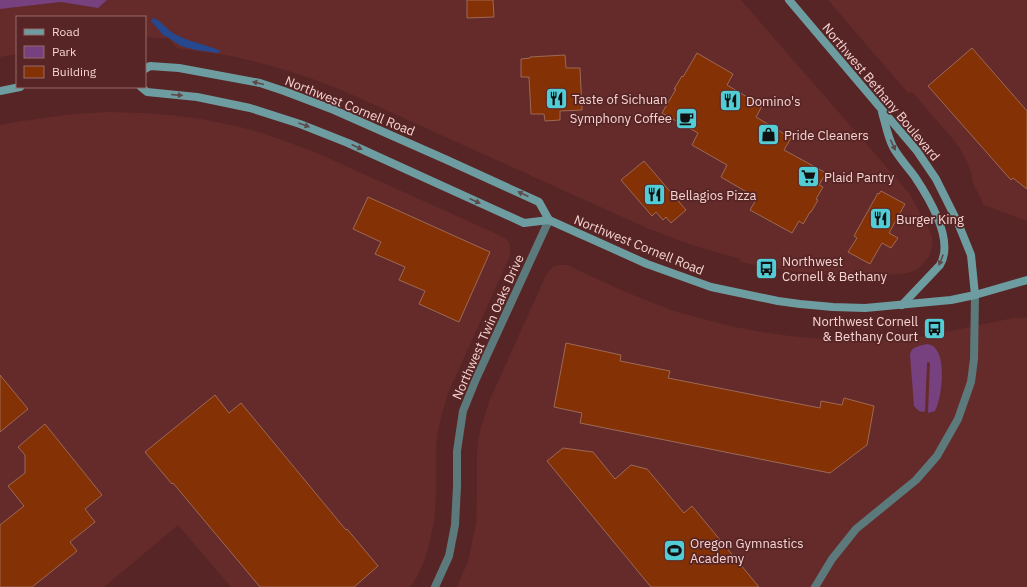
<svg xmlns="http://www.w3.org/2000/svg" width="1027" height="587" viewBox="0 0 1027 587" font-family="'IBM Plex Sans',sans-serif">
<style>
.built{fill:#652b2b}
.green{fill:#77407f}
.water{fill:#25488e}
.building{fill:#843105;stroke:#9d6955}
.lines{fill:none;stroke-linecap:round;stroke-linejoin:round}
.minor{stroke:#5c797b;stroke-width:8}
.secondary{stroke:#6e9da1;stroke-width:8}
.oneway{fill:#5e494a}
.labels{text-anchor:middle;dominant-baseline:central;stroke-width:3.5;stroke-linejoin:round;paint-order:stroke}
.street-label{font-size:13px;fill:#f6d5d3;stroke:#572525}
.poi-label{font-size:13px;fill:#f6d5d3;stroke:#572525;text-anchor:start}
</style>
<rect width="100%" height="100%" fill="#572525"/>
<g class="built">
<path d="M107,0H741L909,193L928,227L932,237V245L931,252L927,259L918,269L911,272L902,274L883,275H830L800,272L771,268L740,262V259L695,246L649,229L346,92L318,81L292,72L260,63L231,56L177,48L169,39L145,37V17H17V54L0,57V9L61,2L98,8Z"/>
<path d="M828,0H1027V221L984,205L973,183L971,172L967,162L961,150L952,138L912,92L909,94Z"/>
<path d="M109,112L144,113L170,115L201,119L240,127L266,134L317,153L501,236L506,239L509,243L510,248V256L449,391L442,413L438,431L436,449V497L434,523L426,556L417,577L410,587H231L178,525L104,587H0V125L22,121L74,114Z"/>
<path d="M560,265H567L623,291L674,311L707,320L735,327L762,332L790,336L821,339L847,340L899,339L927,336L1013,318H1027V587H457L468,561L476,524L477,492V455L478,439L482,424L490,399L547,273L554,266Z"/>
</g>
<g class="green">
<path d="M0,0H107L98,8L61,2L0,9Z"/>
<path d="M927,344C929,344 931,345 933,346C947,356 942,398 935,411L928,413L930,363L928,362L927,363L925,411L923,412L919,411L914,406L910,355C911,346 920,346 927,344Z"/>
</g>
<path class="water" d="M153,18C161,20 166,29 173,33C188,42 205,44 221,51L218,53L196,50L181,46L169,38L163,35L151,21Z"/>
<g class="building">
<path d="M467,0H493L494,17L467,18Z"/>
<path d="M972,48L1027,111V189L1013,178L1011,180L928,86Z"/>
<path d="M697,53L733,74L727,85L762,106L756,117L791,138L784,150L826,173L819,185L823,187L816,199L818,200L811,212H810L803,224L799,221L792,233L750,210L757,198L721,177L727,165L692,145L698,133L662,113L676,89H674L682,76L683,77Z"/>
<path d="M565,55L566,68H580L582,110L560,111V120L545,121L544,114H531L529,77H521V59L530,58V57Z"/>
<path d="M644,161L686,210L671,223L666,217L663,220L656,212L652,216L621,180Z"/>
<path d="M881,191L905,204L889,233L898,238L891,248L882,243L870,264L848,252L857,238L854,236L878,193L879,194Z"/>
<path d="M368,197L490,252L459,322L419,304L425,291L399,280L405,267L375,254L381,242L353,229Z"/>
<path d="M566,343L621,355L620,361L670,371L668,378L820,408L821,401L842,405L844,398L874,406L867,445L830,473L580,423L582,413L554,407Z"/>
<path d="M0,375L28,409L0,432Z"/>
<path d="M215,395L229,413L241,403L346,530L347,529L378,566L354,587H260L173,483L172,484L145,452Z"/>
<path d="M45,424L102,495L85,509L95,522L70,542L77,551L32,587H0V525L24,506L8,486L25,473V455L18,447Z"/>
<path d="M563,448L593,452L615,479L631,465L647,469L684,513L692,506L759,587H651L547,461Z"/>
</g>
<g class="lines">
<g class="minor">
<path d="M435,587L449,556L455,525L457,486V451L463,411L476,379L549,220"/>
<path d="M815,587L832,559L856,529L916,480L937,456L958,419L971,382L974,359L975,295"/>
</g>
<g class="secondary">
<path d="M789,0L917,151L936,179L958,223L971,255L975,295"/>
<path d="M145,69L150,66L179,68L260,83L284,91L334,110L447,160L539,202L549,220"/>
<path d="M141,87L147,92L197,97L250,108L300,124L348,143L524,223L549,220L647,264L711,287L778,301L800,304L833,307L865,308L951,300L975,295L1027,280"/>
<path d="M0,91L20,87"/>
<path d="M882,112C885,122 888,138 893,147C899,158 908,167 915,177C929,198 955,240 940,265L902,305"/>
</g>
</g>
<defs><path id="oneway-solid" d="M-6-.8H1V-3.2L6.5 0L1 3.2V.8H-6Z"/></defs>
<g class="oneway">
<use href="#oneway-solid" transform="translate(258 83) rotate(-166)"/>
<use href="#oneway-solid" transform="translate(177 95) rotate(5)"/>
<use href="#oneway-solid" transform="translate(304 125) rotate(20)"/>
<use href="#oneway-solid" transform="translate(893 145) rotate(65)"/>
<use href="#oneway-solid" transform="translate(357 147) rotate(25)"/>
<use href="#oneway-solid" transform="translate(523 194) rotate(-155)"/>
<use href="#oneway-solid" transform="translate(475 201) rotate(24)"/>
<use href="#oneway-solid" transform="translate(941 260) rotate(112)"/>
</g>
<defs>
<symbol id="restaurant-square" viewBox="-11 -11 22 22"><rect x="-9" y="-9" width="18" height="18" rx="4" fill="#52ccd5" stroke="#572525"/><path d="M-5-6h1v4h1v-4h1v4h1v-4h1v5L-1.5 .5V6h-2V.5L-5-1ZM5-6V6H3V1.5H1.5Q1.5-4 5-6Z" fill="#111"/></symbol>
<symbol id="cafe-square" viewBox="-11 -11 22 22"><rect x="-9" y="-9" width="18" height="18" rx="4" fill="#52ccd5" stroke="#572525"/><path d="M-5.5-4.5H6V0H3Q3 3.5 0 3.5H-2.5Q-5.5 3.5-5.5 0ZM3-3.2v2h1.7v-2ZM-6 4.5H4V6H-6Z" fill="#111"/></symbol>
<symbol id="shop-square" viewBox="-11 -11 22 22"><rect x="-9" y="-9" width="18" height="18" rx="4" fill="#52ccd5" stroke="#572525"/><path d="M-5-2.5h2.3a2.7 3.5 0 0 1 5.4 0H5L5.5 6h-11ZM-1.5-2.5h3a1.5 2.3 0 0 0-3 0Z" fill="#111"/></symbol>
<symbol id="supermarket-square" viewBox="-11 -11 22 22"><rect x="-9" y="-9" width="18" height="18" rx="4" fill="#52ccd5" stroke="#572525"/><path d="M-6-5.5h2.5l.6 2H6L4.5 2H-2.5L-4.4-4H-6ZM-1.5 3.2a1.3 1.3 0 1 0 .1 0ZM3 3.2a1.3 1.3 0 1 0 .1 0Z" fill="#111"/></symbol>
<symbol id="bus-square" viewBox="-11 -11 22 22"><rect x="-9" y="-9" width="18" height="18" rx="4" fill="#52ccd5" stroke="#572525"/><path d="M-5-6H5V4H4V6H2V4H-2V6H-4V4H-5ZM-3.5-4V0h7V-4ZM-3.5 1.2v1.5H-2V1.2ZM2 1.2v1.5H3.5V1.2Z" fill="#111"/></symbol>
<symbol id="stadium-square" viewBox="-11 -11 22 22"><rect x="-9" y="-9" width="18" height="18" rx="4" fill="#52ccd5" stroke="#572525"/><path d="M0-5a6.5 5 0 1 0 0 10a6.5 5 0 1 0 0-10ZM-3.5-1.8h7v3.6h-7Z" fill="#111"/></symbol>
</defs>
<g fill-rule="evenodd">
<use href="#restaurant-square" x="544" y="86" width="25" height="25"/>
<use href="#restaurant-square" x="718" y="88" width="25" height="25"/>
<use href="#cafe-square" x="674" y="106" width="25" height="25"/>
<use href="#shop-square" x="756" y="122" width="25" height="25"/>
<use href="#supermarket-square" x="796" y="164" width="25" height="25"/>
<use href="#restaurant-square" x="642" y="182" width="25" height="25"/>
<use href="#restaurant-square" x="868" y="206" width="25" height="25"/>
<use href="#bus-square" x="754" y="256" width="25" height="25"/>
<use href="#bus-square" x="922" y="316" width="25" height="25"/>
<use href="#stadium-square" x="662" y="538" width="25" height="25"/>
</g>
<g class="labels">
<g class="street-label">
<text transform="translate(881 92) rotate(50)">Northwest Bethany Boulevard</text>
<text transform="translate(350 106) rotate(22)">Northwest Cornell Road</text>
<text transform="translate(639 245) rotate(22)">Northwest Cornell Road</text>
<text transform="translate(488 327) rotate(-66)">Northwest Twin Oaks Drive</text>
</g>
<g class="poi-label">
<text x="572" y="99">Taste of Sichuan</text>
<text x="746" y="101">Domino's</text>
<text x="672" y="118" text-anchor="end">Symphony Coffee</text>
<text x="784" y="135">Pride Cleaners</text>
<text x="824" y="177">Plaid Pantry</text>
<text x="670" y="195">Bellagios Pizza</text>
<text x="896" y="219">Burger King</text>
<text x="782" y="261">Northwest<tspan x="782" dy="15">Cornell &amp; Bethany</tspan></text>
<text x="918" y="321" text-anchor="end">Northwest Cornell<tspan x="918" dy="15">&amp; Bethany Court</tspan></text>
<text x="690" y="543">Oregon Gymnastics<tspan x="690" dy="15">Academy</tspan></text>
</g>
</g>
<rect x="16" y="16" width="130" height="72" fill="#572525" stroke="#976b6b"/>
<rect x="24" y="29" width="20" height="6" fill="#6e9da1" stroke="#976b6b"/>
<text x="52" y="36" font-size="12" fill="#f6d5d3">Road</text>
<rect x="24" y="46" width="20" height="12" fill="#77407f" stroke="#976b6b"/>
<text x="52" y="56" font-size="12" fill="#f6d5d3">Park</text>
<rect x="24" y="66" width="20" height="12" fill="#843105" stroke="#976b6b"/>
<text x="52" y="76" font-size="12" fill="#f6d5d3">Building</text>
</svg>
